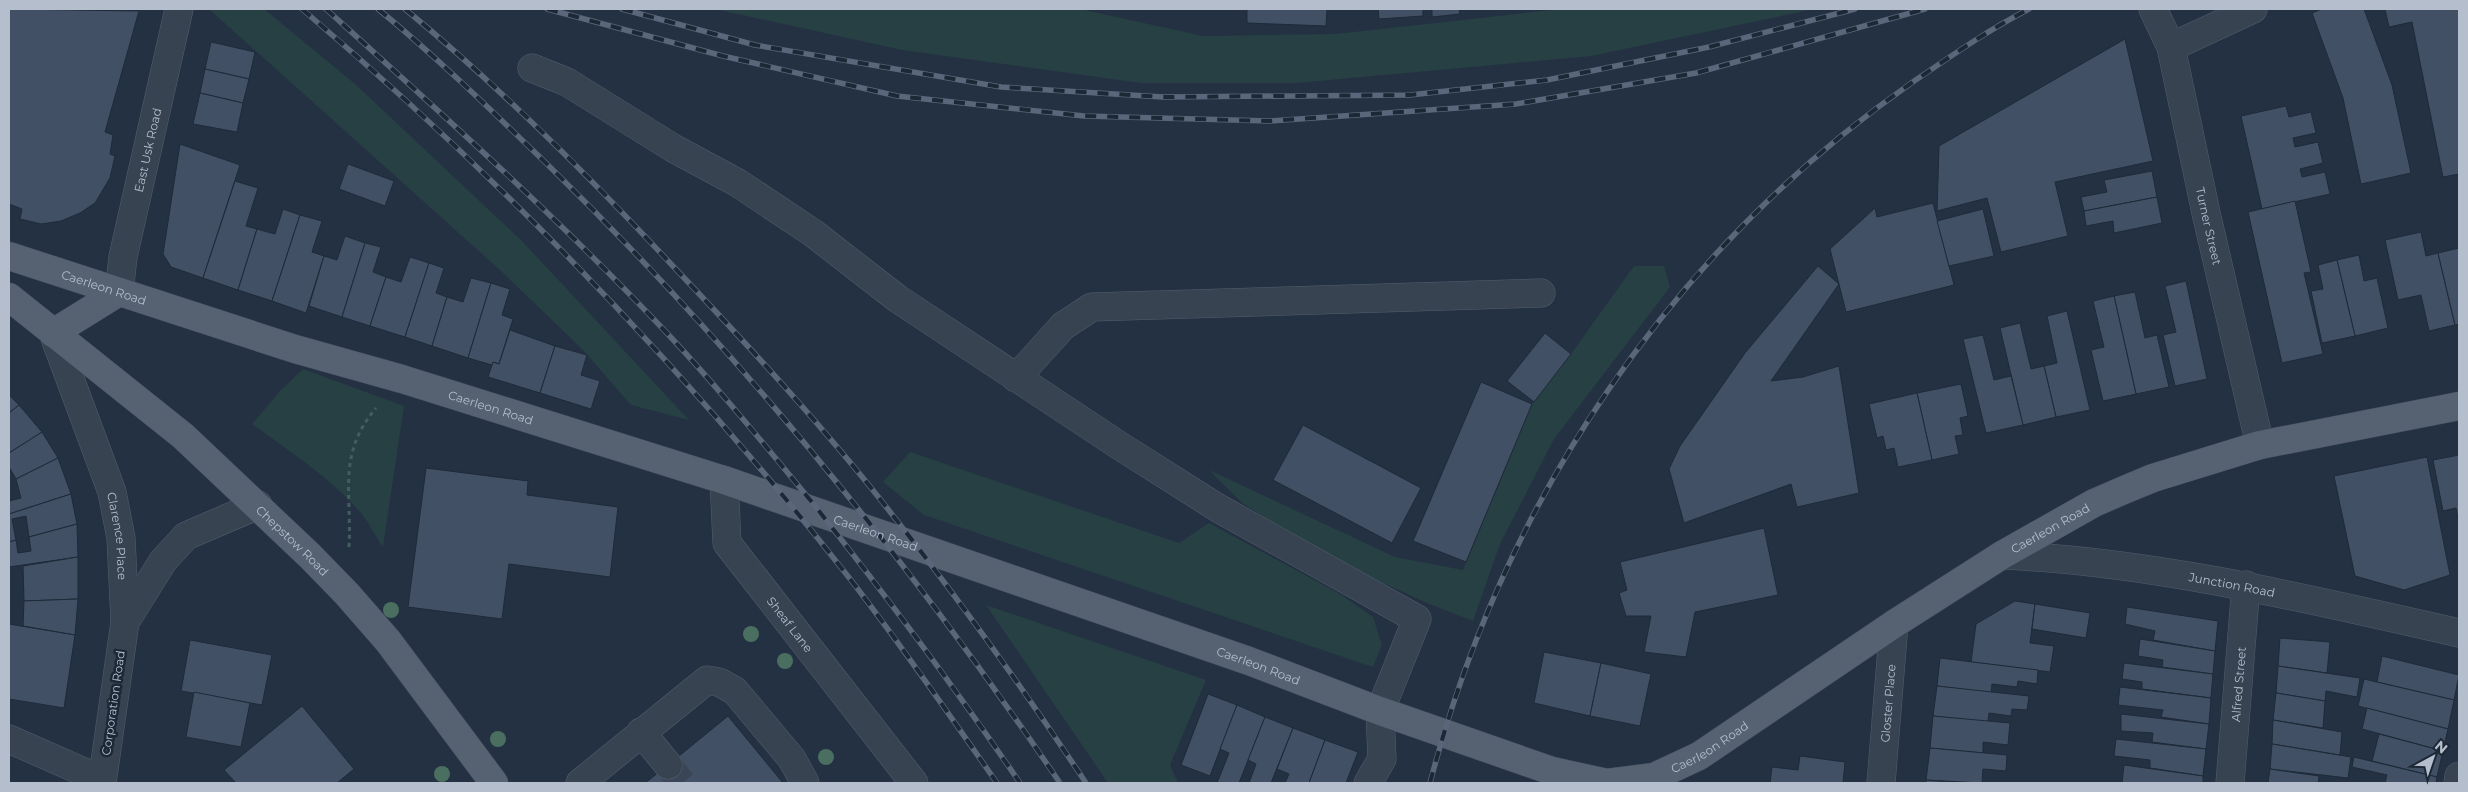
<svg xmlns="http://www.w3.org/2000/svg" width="2468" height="792" viewBox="0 0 2468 792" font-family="Montserrat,sans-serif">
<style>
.green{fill:#264043}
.building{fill:#425065;stroke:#1f2a39}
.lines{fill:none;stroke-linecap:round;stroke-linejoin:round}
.minor-tunnel{stroke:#3a4658;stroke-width:28;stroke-dasharray:28 14;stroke-linecap:butt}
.minor-casing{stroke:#535e6c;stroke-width:29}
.major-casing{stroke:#424c5b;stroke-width:29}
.path{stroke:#445d60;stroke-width:3;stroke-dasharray:4 4;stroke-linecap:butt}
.minor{stroke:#384352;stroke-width:28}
.major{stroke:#566272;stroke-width:28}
.rail-casing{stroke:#5a6679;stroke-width:5.5}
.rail{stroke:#1d2837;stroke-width:4;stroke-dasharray:11;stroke-linecap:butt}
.tree{fill:#4a6e60}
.labels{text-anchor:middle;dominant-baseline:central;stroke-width:5;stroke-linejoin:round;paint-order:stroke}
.street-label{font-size:12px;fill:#b5becc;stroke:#1d2837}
</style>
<rect width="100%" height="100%" fill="#243143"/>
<g class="green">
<path d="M209,9H264L354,83L522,241L689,420L631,405L582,349L500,270Z"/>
<path d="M715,9H1080L1203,36L1336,34L1561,9H1814L1591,56L1297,83H1141L902,50Z"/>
<path d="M1634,266H1664L1670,287L1554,439L1500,544L1473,621L1427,603L1346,566L1282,529L1242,503L1209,470L1395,557L1463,570L1532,404L1571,354Z"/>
<path d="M303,369L404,406L383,547C375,536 369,522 360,512C330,477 289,451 252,424L279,392Z"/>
<path d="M910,452L1179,543L1209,523L1340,594L1373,617L1382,645L1373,667L924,515L883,482Z"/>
<path d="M986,605L1206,680L1170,765L1178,783H1108Z"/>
</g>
<g class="building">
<path d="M9,9L139,11L105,132L113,135L110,154L115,156L110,178L95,203L80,213L61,221L41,224L20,219L22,209L9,204Z"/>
<path d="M1247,9H1327L1326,26L1247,23Z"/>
<path d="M1378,9H1423V16L1379,19Z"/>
<path d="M1432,9H1459L1460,14L1432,17Z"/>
<path d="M2322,9H2364L2392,85L2411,173L2361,184L2343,98L2312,13Z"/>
<path d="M2385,9H2459V174L2443,177L2412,22L2389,27Z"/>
<path d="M2125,39L2153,161L2055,182L2068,236L2001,252L1987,198L1937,211L1939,146Z"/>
<path d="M211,42L255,52L249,79L205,69Z"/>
<path d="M205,69L249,79L243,103L200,93Z"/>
<path d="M200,93L243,103L237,132L193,124Z"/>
<path d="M2286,106L2289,117L2311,112L2316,133L2293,138L2295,147L2318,142L2323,163L2300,169L2302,177L2325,172L2330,194L2262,209L2241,116Z"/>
<path d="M180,144L240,165L203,278L171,267L163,254Z"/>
<path d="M348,164L394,181L385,206L339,189Z"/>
<path d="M2152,171L2157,197L2084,211L2081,197L2107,192L2104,180Z"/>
<path d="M235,181L258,188L246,226L257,229L238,290L203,278Z"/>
<path d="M2157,197L2162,223L2114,233L2113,221L2086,226L2084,211Z"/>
<path d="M2295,201L2311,272L2304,273L2323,354L2282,363L2248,212Z"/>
<path d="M1933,203L1954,285L1846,312L1830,249L1875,208L1877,217Z"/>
<path d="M283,209L300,215L272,301L238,290L257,229L275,234Z"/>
<path d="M1983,209L1994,256L1949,266L1937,221Z"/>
<path d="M300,215L322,221L312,252L324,256L306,313L272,301Z"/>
<path d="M2421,232L2426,256L2438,253L2455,325L2429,331L2421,295L2398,300L2385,240Z"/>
<path d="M345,236L365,243L342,317L309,306L324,256L337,260Z"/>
<path d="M365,243L381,247L373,272L386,277L370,326L342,317Z"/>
<path d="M2459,248V324L2455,325L2438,253Z"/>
<path d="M2359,255L2364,281L2377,278L2388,328L2355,336L2337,260Z"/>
<path d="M410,257L429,263L405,337L370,326L386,277L401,282Z"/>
<path d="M2337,260L2355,336L2322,343L2311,291L2323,289L2318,265Z"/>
<path d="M429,263L444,268L436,293L447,297L432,346L405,337Z"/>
<path d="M1818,266L1839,284L1771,381L1803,377L1839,366L1859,493L1797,507L1791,484L1684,523L1669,469L1680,446L1745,353Z"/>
<path d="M471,278L491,283L468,358L432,346L447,297L463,302Z"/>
<path d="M2186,281L2207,379L2175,386L2163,335L2176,332L2165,286Z"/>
<path d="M491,283L510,289L502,315L513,319L499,364L493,362L492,365L468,358Z"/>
<path d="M2135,292L2145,338L2157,335L2169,387L2136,394L2114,296Z"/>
<path d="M2114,296L2136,394L2103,401L2091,350L2104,347L2093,301Z"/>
<path d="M2067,311L2090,410L2056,417L2044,366L2057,363L2047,316Z"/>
<path d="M2020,323L2031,369L2044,366L2056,417L2023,425L2000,328Z"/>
<path d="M510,330L555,346L540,393L488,377L493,362L499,364Z"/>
<path d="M1545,333L1571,354L1534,402L1507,381Z"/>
<path d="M1983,335L1994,380L2011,376L2023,425L1986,433L1963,339Z"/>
<path d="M555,346L587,355L581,375L600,381L591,409L540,393Z"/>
<path d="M1481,382L1532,404L1466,562L1413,541Z"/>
<path d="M1961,384L1968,416L1960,418L1963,435L1955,436L1959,454L1932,460L1917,393Z"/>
<path d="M1917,393L1932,460L1898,467L1894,448L1886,450L1883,436L1877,438L1869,404Z"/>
<path d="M9,395L19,405L9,413Z"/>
<path d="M19,405L42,432L9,453V413Z"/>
<path d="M1303,425L1421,488L1392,543L1273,480Z"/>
<path d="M42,432L58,458L16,479L9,467V453Z"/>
<path d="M2459,455V524L2456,508L2443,511L2433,460Z"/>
<path d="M2427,457L2450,575L2404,590L2355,576L2334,476Z"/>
<path d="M58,458L71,494L9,514V501L21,498L16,479Z"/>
<path d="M426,468L528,481L527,495L618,507L610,577L509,564L502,619L408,607Z"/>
<path d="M71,494L77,524L29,537L26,516L12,519L16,540L9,542V514Z"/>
<path d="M77,524L78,557L9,567V542L16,540L18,553L31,551L29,537Z"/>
<path d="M1764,528L1778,595L1695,612L1686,657L1644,652L1651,616H1626L1619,593L1627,590L1620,562Z"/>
<path d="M78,557V599L24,601L23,566Z"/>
<path d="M78,599L75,635L23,626L24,601Z"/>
<path d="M2015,601L2035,604L2030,643L2054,646L2050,672L1971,662L1976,624Z"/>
<path d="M2035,604L2090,613L2086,638L2032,629Z"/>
<path d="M2127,607L2218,621L2215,651L2153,640L2155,631L2125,624Z"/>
<path d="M9,624L75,635L64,708L9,699Z"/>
<path d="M2280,638L2330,642L2327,673L2278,666Z"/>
<path d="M2140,639L2215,651L2213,674L2162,667L2163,660L2138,656Z"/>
<path d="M190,640L272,655L262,705L181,691Z"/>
<path d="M1544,652L1601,663L1590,716L1534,703Z"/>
<path d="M2382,656L2459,675L2454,700L2377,682Z"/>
<path d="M1940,658L2038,670L2037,684L2018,681L2017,687L1992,684L1991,693L1937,686Z"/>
<path d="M1601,663L1651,674L1640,726L1590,716Z"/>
<path d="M2124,663L2213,674L2211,698L2142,689V682L2122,679Z"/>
<path d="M2278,666L2360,678L2357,697L2326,691L2325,701L2276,693Z"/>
<path d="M2364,679L2454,700L2448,729L2358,706Z"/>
<path d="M1937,686L2029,696L2027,710L2012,709L2011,716L1989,713L1988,722L1933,716Z"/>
<path d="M2120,687L2211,698L2209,724L2161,717L2163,710L2118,705Z"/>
<path d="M194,692L250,703L241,747L186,737Z"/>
<path d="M2276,693L2325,701L2323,728L2273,720Z"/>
<path d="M1208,694L1237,705L1210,776L1181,765Z"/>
<path d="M1237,705L1265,717L1239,783H1217L1229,753L1220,749Z"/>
<path d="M302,706L354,769L337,783H236L224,770Z"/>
<path d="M2367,708L2448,729L2443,751L2362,729Z"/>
<path d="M2121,714L2209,724L2206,749L2152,742L2153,733L2121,731Z"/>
<path d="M728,716L783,783H645L668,765Z"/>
<path d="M1933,716L2010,723L2008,745L1983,742V753L1930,748Z"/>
<path d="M1265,717L1293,728L1271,783H1249L1256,764L1248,760Z"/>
<path d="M2273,720L2342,732L2340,755L2272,744Z"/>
<path d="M1293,728L1325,740L1309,783H1285L1289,774L1277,769Z"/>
<path d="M2379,734L2443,751L2437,777L2372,761Z"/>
<path d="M2116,739L2206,749L2203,776L2150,768V760L2114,756Z"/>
<path d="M1325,740L1358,752L1346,783H1309Z"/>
<path d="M2272,744L2351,757L2348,778L2270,769Z"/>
<path d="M1930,748L2007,755L2006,771L1983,769L1982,783L1926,780Z"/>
<path d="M1800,756L1845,762L1843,783H1770L1772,767L1798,770Z"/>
<path d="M2354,757L2437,777L2436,783H2385L2387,775L2352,767Z"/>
<path d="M2124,765L2203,776V783H2122Z"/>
<path d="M2270,769L2319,776L2318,783H2268Z"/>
<path d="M1926,780L1961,783H1926Z"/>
</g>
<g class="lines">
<path class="minor-tunnel" d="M668,765L682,783"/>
<defs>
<g id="minor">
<path id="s1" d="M2153,9L2171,47L2206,213L2260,445"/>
<path d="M2171,47L2253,9"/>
<path d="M532,68L567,82L673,148L738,183L813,233L898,299L1120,446L1218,508L1417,619L1380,711L1382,759L1368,783"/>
<path id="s2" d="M119,292L123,257L179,9"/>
<path id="s3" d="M53,333L112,492L121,538L125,622L102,783"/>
<path d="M1016,378L1063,326L1092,307L1541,293"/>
<path id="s4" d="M724,480L727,543L914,783"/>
<path id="s5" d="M2002,555C2157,562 2308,599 2459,633"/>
<path d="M125,622L163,561L186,536L258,505"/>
<path d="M641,732L668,765"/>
<path d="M9,739L102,780"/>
<path d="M580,783L707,680L719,682L735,691L792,759L805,783"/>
<path id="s6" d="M1881,783L1894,624"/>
<path id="s7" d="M2230,783L2246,585"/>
<path d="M2458,783L2459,776"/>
</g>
<g id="major">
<path id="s8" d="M9,256L295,349L402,379L724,480L1249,661L1380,711L1552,771L1607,783L1654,777L1699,756L1894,624L2002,555L2094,503L2124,490L2153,478L2260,445L2459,406"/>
<path id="s9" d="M9,297L183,436L310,556L347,594L388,641L494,783"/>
<path d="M53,333L119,292"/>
</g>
</defs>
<use href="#minor" class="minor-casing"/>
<use href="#major" class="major-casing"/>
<path class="path" d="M349,547C352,492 337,454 376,408"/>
<use href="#minor" class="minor"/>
<use href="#major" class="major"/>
<defs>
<g id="rail">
<path d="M302,9C501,178 685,369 847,575C900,643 948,713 997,783"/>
<path d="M326,9C441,113 557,217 664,330C716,385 763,443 811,501C884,593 954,686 1020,783"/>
<path d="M378,9C438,58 494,113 550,167C741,354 910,562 1060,783"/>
<path d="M405,9C500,87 587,174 671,264C740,337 809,411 872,489C947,583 1019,682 1086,783"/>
<path d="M547,9L723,56L897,96L1084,116L1270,121L1516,104L1696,73L1925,9"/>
<path d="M622,9L755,45L1001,87L1163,97L1410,95L1547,80L1709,47L1855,9"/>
<path d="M1430,783C1503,502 1671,251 1910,84C1948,58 1988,30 2029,9"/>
</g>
</defs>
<use href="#rail" class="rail-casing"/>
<use href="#rail" class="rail"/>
</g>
<g class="tree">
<circle cx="391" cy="610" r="8"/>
<circle cx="751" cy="634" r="8"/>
<circle cx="785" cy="661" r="8"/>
<circle cx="498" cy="739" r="8"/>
<circle cx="826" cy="757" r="8"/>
<circle cx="442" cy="774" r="8"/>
</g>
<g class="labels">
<g class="street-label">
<text stroke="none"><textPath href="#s2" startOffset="145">East Usk Road</textPath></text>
<text stroke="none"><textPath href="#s1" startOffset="225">Turner Street</textPath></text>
<text stroke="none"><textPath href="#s8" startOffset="100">Caerleon Road</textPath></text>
<text stroke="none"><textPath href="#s8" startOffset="505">Caerleon Road</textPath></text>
<text stroke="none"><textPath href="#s8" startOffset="2199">Caerleon Road</textPath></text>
<text stroke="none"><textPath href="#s8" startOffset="910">Caerleon Road</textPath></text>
<text stroke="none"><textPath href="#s3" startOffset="214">Clarence Place</textPath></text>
<text stroke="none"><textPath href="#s9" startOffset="374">Chepstow Road</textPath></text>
<text stroke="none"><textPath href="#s5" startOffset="232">Junction Road</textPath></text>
<text stroke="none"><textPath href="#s4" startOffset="166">Sheaf Lane</textPath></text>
<text stroke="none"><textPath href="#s8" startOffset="1315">Caerleon Road</textPath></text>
<text stroke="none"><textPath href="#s7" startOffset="99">Alfred Street</textPath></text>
<text transform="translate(113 703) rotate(-82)">Corporation Road</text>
<text stroke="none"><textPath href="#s6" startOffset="80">Gloster Place</textPath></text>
<text stroke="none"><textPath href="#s8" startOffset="1794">Caerleon Road</textPath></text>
</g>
</g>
<rect width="2468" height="792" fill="none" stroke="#b5becc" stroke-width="20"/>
<g transform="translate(2433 757) rotate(40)" stroke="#1d2837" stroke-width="4" paint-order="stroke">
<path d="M0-4L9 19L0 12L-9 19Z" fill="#b5becc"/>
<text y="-8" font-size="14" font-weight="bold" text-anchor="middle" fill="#b5becc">N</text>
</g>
</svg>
